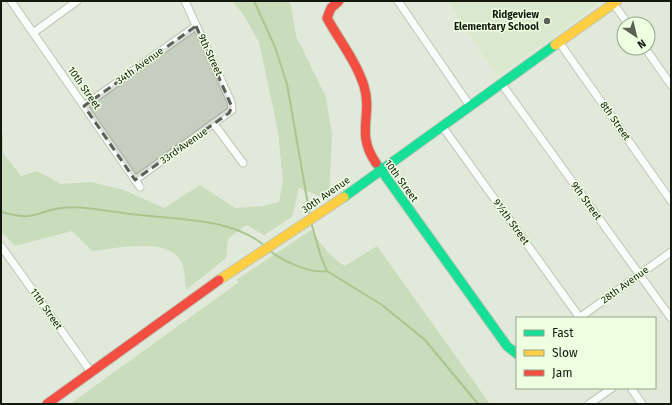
<svg xmlns="http://www.w3.org/2000/svg" width="672" height="405" viewBox="0 0 672 405" font-family="'Fira Sans',sans-serif">
<style>
.built{fill:#dae9ce}
.green{fill:#c9dcbb}
.lines{fill:none;stroke-linecap:round;stroke-linejoin:round}
.stream{stroke:#aac690;stroke-width:2}
.street-casing{stroke:#bfc6b9;stroke-width:9}
.fast-casing{stroke:#bfc6b9;stroke-width:11}
.slow-casing{stroke:#bfc6b9;stroke-width:11}
.jam-casing{stroke:#bfc6b9;stroke-width:11}
.street{stroke:#fafcf9;stroke-width:7}
.fast{stroke:#16e098;stroke-width:9}
.slow{stroke:#ffcf43;stroke-width:9}
.jam{stroke:#f24e42;stroke-width:9}
.marked{fill:#5b6255;fill-opacity:0.2;stroke:#5b6255;stroke-width:3;stroke-dasharray:8 5;stroke-linejoin:round}
.poi-dot{fill:#5b6255;stroke:#edffe0;stroke-width:1.5}
.labels{text-anchor:middle;dominant-baseline:central;stroke-width:3;stroke-linejoin:round;paint-order:stroke}
.poi-label{font-size:10px;font-weight:bold;fill:#13190e;stroke:#edffe0;text-anchor:end}
.street-label{font-size:10px;fill:#13190e;stroke:#edffe0}
</style>
<rect width="100%" height="100%" fill="#e1eada"/>
<path class="built" d="M447,1H602L497,77Z"/>
<g class="green">
<path d="M232,1H288L291,5L296,36L326,97L332,135L329,200L299,188L292,217L264,235L246,225L228,239L226,258L186,290C185,282 185,273 183,266C174,235 115,249 92,251L72,231L15,246L1,231V132L3,135V153L21,176L37,171L61,184L91,182L124,190L164,208L200,185L235,208L263,206L279,202L283,181L278,131L259,42L243,14Z"/>
<path d="M311,230C320,243 331,258 345,266L377,246L490,404H70L239,282L236,280Z"/>
</g>
<g class="lines">
<g class="stream">
<path d="M254,1L275,47L287,84L310,216"/>
<path d="M1,212C10,214 19,217 28,216C39,215 50,209 61,208C87,205 113,213 140,215C181,220 232,218 265,246"/>
<path d="M311,222L321,257L327,271L382,305L425,340L478,404"/>
<path d="M270,251C283,261 310,274 327,271"/>
</g>
<defs>
<g id="street">
<path d="M11,1L140,187"/>
<path d="M398,1L470,106"/>
<path d="M613,3L628,24"/>
<path d="M33,33L77,1"/>
<path d="M559,42L671,201"/>
<path d="M645,48L671,85"/>
<path d="M501,83L671,318"/>
<path d="M84,106L196,26"/>
<path d="M214,124L243,163"/>
<path d="M442,126L580,318"/>
<path d="M135,180L232,110L231,102L185,1"/>
<path d="M1,246L91,372"/>
<path d="M579,318L671,252"/>
<path d="M631,388L642,404"/>
<path d="M589,404L612,388"/>
</g>
<g id="fast">
<path d="M376,163L507,346L517,354"/>
<path d="M344,197L555,45"/>
</g>
<g id="slow">
<path d="M555,45L617,1"/>
<path d="M219,280L344,197"/>
</g>
<g id="jam">
<path d="M339,1L331,8L327,18C339,40 356,61 364,86C373,116 355,133 376,163"/>
<path d="M47,404L219,280"/>
</g>
</defs>
<use href="#street" class="street-casing"/>
<use href="#fast" class="fast-casing"/>
<use href="#slow" class="slow-casing"/>
<use href="#jam" class="jam-casing"/>
<use href="#street" class="street"/>
<use href="#fast" class="fast"/>
<use href="#slow" class="slow"/>
<use href="#jam" class="jam"/>
</g>
<path class="marked" d="M196,26L232,107L229,113L135,180L84,106Z"/>
<circle class="poi-dot" cx="547" cy="21" r="4"/>
<g class="labels">
<g class="poi-label">
<text x="539" y="15">Ridgeview<tspan x="539" dy="12">Elementary School</tspan></text>
</g>
<g class="street-label">
<text transform="translate(210 55) rotate(65)">9th Street</text>
<text transform="translate(140 66) rotate(-36)">34th Avenue</text>
<text transform="translate(84 88) rotate(55)">10th Street</text>
<text transform="translate(615 121) rotate(55)">8th Street</text>
<text transform="translate(184 146) rotate(-35)">33rd Avenue</text>
<text transform="translate(401 181) rotate(54)">10th Street</text>
<text transform="translate(326 195) rotate(-35)">30th Avenue</text>
<text transform="translate(586 201) rotate(54)">9th Street</text>
<text transform="translate(511 222) rotate(54)">9½th Street</text>
<text transform="translate(625 285) rotate(-36)">28th Avenue</text>
<text transform="translate(46 309) rotate(55)">11th Street</text>
</g>
</g>
<rect width="672" height="405" fill="none" stroke="#13190e" stroke-width="4"/>
<rect x="516" y="317" width="140" height="72" fill="#edffe0" stroke="#96a38c"/>
<rect x="524" y="330" width="20" height="6" fill="#16e098" stroke="#96a38c"/>
<text x="552" y="337" font-size="12" fill="#13190e">Fast</text>
<rect x="524" y="350" width="20" height="6" fill="#ffcf43" stroke="#96a38c"/>
<text x="552" y="357" font-size="12" fill="#13190e">Slow</text>
<rect x="524" y="370" width="20" height="6" fill="#f24e42" stroke="#96a38c"/>
<text x="552" y="377" font-size="12" fill="#13190e">Jam</text>
<g transform="translate(636 36) rotate(145)"><circle r="19" fill="#edffe0" stroke="#96a38c"/>
<path d="M0-3L7 15L0 10L-7 15Z" fill="#5b6255"/>
<text y="-6" font-size="11" font-weight="bold" text-anchor="middle" fill="#13190e">N</text>
</g>
</svg>
